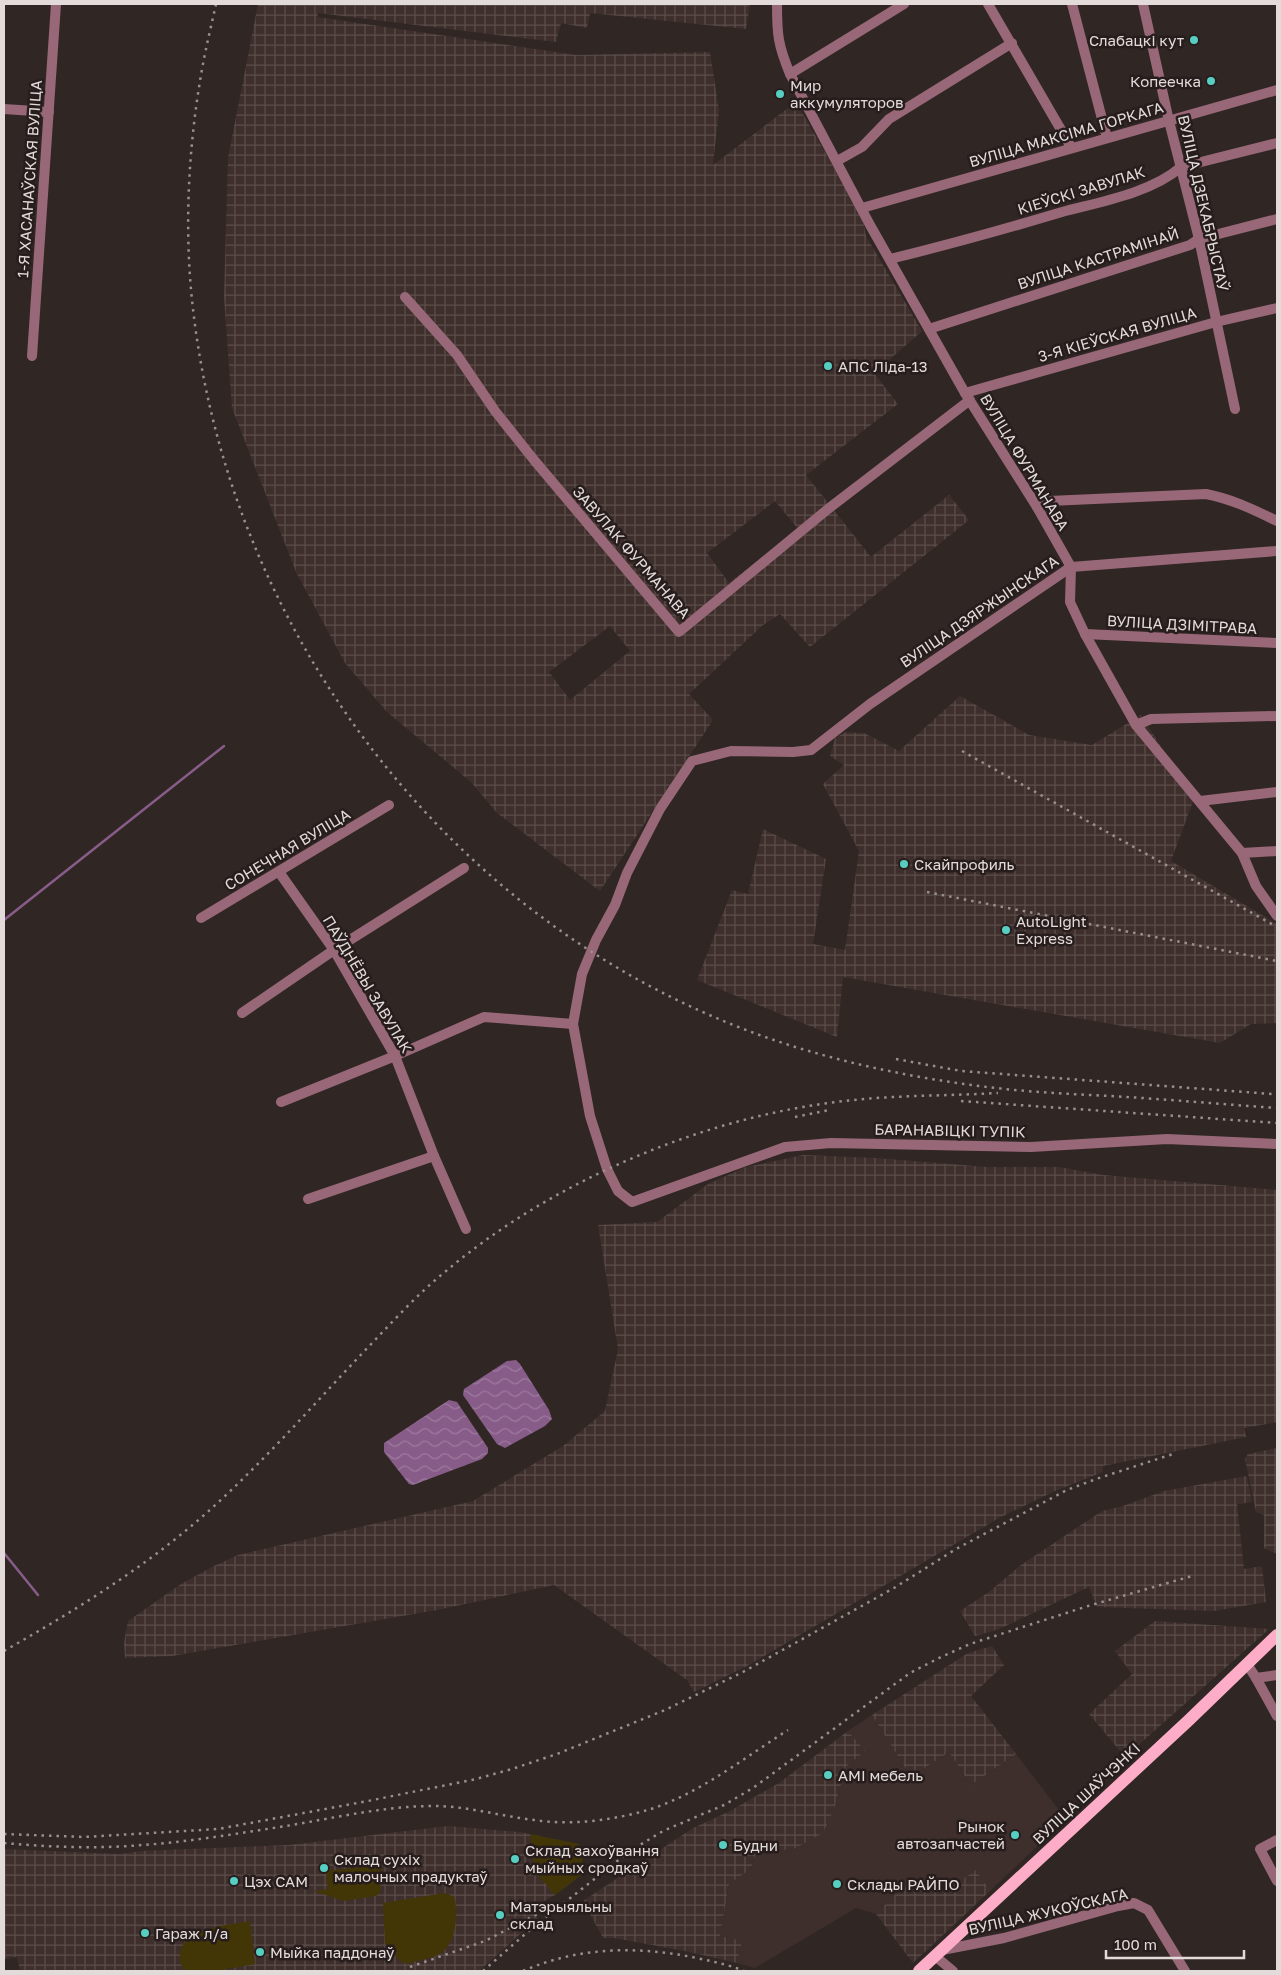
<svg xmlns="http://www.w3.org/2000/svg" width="1281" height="1975" viewBox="0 0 1281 1975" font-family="'Golos Text',sans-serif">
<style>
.built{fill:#3f2f2c}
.industrial{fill:url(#industrial-grid);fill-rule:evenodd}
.green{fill:#433606}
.water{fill:url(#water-waves)}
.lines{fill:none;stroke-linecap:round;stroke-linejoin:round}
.stream{stroke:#885c89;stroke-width:2.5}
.minor{stroke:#996878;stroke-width:10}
.major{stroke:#feadc8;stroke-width:12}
.rail{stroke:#98908f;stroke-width:2.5;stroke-dasharray:2.5 5;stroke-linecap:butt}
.poi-dot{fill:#57cec2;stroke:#261d1c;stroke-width:2}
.labels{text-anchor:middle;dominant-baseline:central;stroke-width:5;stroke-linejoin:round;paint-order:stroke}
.poi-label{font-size:15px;fill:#e2dbda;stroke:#261d1c;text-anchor:start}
.street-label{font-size:15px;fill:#e2dbda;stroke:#261d1c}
</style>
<defs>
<pattern id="industrial-grid" width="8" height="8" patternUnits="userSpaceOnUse" patternTransform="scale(1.25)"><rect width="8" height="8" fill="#3f2f2c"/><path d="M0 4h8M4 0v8" fill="none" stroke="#5a4d4a"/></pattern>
<pattern id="water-waves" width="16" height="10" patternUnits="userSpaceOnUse" patternTransform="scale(1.25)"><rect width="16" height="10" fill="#885c89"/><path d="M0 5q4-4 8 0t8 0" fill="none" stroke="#9e7a9e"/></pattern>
</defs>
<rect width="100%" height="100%" fill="#302725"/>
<path class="built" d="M872,1715L911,1777L949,1752L971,1785L1016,1754L1066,1819L990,1891L976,1871L949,1890L921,1877L897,1893L876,1914L856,1908L755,1968L737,1963L741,1941L720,1936L729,1884L751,1869L756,1853L794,1849L834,1809L846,1767L865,1751L848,1731Z"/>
<g class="industrial">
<path d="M258,4H750L746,29L590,13L587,28L561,23L556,42L318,13L317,17L576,55L710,52L719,110L713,165L796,102L862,216L866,236L922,331L874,373L898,404L806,475L871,557L949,495L969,520L810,647L780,614L763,625L689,694L713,720L600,891L497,813L471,782L387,712L345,663L296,572L232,408L224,297L228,158ZM775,501L798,529L729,583L707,553ZM610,626L630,651L570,700L549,672Z"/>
<path d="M960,696L1029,735L1092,745L1141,715L1194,799L1171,861L1277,924V1023L1251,1024L1220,1043L843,977L837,1037L697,980L732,890L748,894L763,829L826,859L813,944L845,950L859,851L823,784L844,765L830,756L835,738L846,732L864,733L899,751Z"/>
<path d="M803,1155L876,1158L987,1167H1059L1103,1175L1277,1190V1422L1244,1428L1246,1437L1103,1466V1472L1055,1491L999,1518L747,1666L694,1692L687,1680L554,1585L437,1610L224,1647L172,1656L125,1658L124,1643L128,1621L181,1584L214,1566L238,1555L473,1501L563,1446L605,1411L618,1349L598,1225L657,1222L708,1184L746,1167Z"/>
<path d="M1277,1448V1554L1264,1548V1515L1256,1512L1245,1459L1248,1454Z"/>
<path d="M1247,1476L1252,1502L1240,1504L1237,1503L1244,1569L1262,1566L1266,1602L1214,1611L1097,1607L1089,1587L997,1630L995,1627L996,1630L975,1636L960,1611L989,1592L1021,1565L1102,1511L1123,1506L1164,1491Z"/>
<path d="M1155,1621L1269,1629L1125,1757L1089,1714L1132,1674L1115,1651Z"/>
<path d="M992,1646L1004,1665L971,1696L1016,1754L971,1785L949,1752L911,1777L872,1715L968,1653Z"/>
<path d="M848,1731L865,1751L846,1767L834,1809L823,1833L794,1849L756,1853L751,1869L729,1884L720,1936L742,1941L737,1963L685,1951L614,1938H603L583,1901L693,1828L728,1812L779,1783Z"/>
<path d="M448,1826L520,1832L579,1844L585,1872L555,1895L537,1905L536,1915L538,1918L479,1971H20L17,1957L4,1959V1849L120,1854L141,1851L289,1845Z"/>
<path d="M976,1870L990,1891L913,1963L876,1914L897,1893L921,1877L949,1889Z"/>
</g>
<g class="green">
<path d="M530,1834L579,1844L585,1872L555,1895L535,1872Z"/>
<path d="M382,1865L380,1893L376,1896L343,1901L314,1891L328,1889L326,1871Z"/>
<path d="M445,1893L454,1897C459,1912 456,1944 441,1953C432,1959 417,1960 407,1964L400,1961L385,1944L383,1903Z"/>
<path d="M250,1921L255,1964L216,1971H185C181,1965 179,1961 180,1953C184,1927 230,1925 250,1921Z"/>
</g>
<g class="water">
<path d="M516,1360L520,1364L549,1410L552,1419L545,1426L505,1448L497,1444L463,1395L464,1389L507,1361Z"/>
<path d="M449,1400L457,1402L488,1448V1453L482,1459L413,1485L409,1484L384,1452V1443Z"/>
</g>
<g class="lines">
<g class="stream">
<path d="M4,920L224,746"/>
<path d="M4,1553L38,1595"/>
</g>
<g class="minor">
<path d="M777,4C777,35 778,45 790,74L870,225L965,393L1037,507L1071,567L1070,602L1085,634L1136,725L1242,853L1256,886L1277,916"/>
<path d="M988,4L1071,147"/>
<path d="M1072,4L1107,138"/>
<path d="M1143,4L1169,121L1199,239L1235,409"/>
<path d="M790,74L904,4"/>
<path d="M4,109L49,112"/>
<path d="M837,161L862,147L889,119L1012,43"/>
<path d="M862,208L1277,90"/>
<path d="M890,259C947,245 1005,229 1062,212C1100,202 1151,193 1181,167L1277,143"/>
<path d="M405,297L457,355L495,411L534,460L679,632L828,509L970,400"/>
<path d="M929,329L1190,245L1199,239L1277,219"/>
<path d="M32,356L56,4"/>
<path d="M965,393L1216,322L1277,308"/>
<path d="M1037,507L1049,501L1206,494C1232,499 1254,510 1277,521"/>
<path d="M1277,551L1071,567L870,704L811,750L793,752L731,751L692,761L660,809L627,873L615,905L596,940L582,974L573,1024L590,1116L607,1169L618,1191L632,1202L785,1147L831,1143L1031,1147L1167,1139L1277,1144"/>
<path d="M1085,634L1277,643"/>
<path d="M1136,725L1151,719L1277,716"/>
<path d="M1200,801L1277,792"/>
<path d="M1242,853L1277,851"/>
<path d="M279,872L334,950L395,1056L434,1156L466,1229"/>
<path d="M201,918L389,805"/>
<path d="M242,1013L334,950L464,868"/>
<path d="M281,1102L395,1056L484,1017L573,1024"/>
<path d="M308,1199L434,1156"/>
<path d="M1247,1664L1256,1678L1277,1675"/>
<path d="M1256,1678L1277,1716"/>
<path d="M1277,1840L1260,1849L1277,1881"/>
<path d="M942,1950L1004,1938L1118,1906L1134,1903L1148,1910L1185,1971"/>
<path d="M935,1956L953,1971"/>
</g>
<path class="major" d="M919,1971L1189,1720L1277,1635"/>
<g class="rail">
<path d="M216,4C211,27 205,51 201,75C188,151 184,232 193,309C232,650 472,950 802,1049C872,1070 943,1083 1015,1090C1057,1094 1100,1095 1142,1098C1187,1101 1232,1105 1277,1108"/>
<path d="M962,751L1277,927"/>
<path d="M927,892L1277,961"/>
<path d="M896,1059L961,1071L1272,1094"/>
<path d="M961,1101L1277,1123"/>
<path d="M795,1117L829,1110"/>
<path d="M4,1651C83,1606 160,1558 226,1495C278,1446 325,1392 374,1341C397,1317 420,1292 446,1271C554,1180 704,1117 844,1101C895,1095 947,1096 998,1093"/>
<path d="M4,1834L84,1837L218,1829L368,1801L476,1779L512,1769L557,1754L665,1710L743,1672L894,1588L956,1549L1067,1490L1096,1479L1173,1454"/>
<path d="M4,1843C49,1847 97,1849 142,1845C188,1842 234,1834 280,1827C330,1819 382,1806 433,1806C467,1806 500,1816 534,1820C571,1826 615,1820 651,1809C700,1793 744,1758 788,1730"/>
<path d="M410,1967L485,1941L549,1908"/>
<path d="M483,1971L531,1929L630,1851L663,1831L724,1805L753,1788L910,1673L941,1657L970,1644L1088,1606L1192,1576"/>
<path d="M523,1971C578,1947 635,1946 692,1957C710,1961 727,1964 744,1971"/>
</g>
</g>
<g class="poi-dot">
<circle cx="1194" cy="40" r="5"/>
<circle cx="1211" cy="81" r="5"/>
<circle cx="780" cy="94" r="5"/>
<circle cx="828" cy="366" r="5"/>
<circle cx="904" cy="864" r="5"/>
<circle cx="1006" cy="930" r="5"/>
<circle cx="828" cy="1775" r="5"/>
<circle cx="1015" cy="1835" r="5"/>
<circle cx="723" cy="1845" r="5"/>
<circle cx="515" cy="1859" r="5"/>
<circle cx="324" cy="1868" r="5"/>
<circle cx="234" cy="1881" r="5"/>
<circle cx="837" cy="1884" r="5"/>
<circle cx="500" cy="1915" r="5"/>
<circle cx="145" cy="1933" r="5"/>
<circle cx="260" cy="1952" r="5"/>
</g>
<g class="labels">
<g class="poi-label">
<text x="1184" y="40" text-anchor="end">Слабацкі кут</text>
<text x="1201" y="81" text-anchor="end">Копеечка</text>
<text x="790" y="85">Мир<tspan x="790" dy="17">аккумуляторов</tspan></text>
<text x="838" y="366">АПС Ліда-13</text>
<text x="914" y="864">Скайпрофиль</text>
<text x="1016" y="921">AutoLight<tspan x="1016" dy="17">Express</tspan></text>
<text x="838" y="1775">AMI мебель</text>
<text x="1005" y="1826" text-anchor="end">Рынок<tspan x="1005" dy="17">автозапчастей</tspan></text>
<text x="733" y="1845">Будни</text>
<text x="525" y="1850">Склад захоўвання<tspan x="525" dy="17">мыйных сродкаў</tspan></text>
<text x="334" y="1859">Склад сухіх<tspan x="334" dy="17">малочных прадуктаў</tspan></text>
<text x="244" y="1881">Цэх САМ</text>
<text x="847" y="1884">Склады РАЙПО</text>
<text x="510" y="1906">Матэрыяльны<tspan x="510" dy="17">склад</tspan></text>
<text x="155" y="1933">Гараж л/а</text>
<text x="270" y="1952">Мыйка паддонаў</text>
</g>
<g class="street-label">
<text transform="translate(1066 134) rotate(-16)">ВУЛІЦА МАКСІМА ГОРКАГА</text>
<text transform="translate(29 179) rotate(-86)">1-Я ХАСАНАЎСКАЯ ВУЛІЦА</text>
<text transform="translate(1081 190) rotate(-17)">КІЕЎСКІ ЗАВУЛАК</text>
<text transform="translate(1204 203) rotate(77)">ВУЛІЦА ДЗЕКАБРЫСТАЎ</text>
<text transform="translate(1098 258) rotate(-18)">ВУЛІЦА КАСТРАМІНАЙ</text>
<text transform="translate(1117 334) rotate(-16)">3-Я КІЕЎСКАЯ ВУЛІЦА</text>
<text transform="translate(1025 462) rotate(59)">ВУЛІЦА ФУРМАНАВА</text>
<text transform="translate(632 552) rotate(49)">ЗАВУЛАК ФУРМАНАВА</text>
<text transform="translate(979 611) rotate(-34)">ВУЛІЦА ДЗЯРЖЫНСКАГА</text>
<text transform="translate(1182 624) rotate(3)">ВУЛІЦА ДЗІМІТРАВА</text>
<text transform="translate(287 849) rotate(-31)">СОНЕЧНАЯ ВУЛІЦА</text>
<text transform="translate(368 984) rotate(59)">ПАЎДНЁВЫ ЗАВУЛАК</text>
<text transform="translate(950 1130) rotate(1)">БАРАНАВІЦКІ ТУПІК</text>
<text transform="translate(1086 1793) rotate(-43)">ВУЛІЦА ШАЎЧЭНКІ</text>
<text transform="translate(1048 1911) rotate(-13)">ВУЛІЦА ЖУКОЎСКАГА</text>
</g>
</g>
<rect width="1281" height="1975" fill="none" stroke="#e2dbda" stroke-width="10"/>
<path d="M1106 1950v8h138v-8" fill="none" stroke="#e2dbda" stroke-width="2.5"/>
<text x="1114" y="1950" font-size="15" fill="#e2dbda" stroke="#261d1c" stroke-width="4" paint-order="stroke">100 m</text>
</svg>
